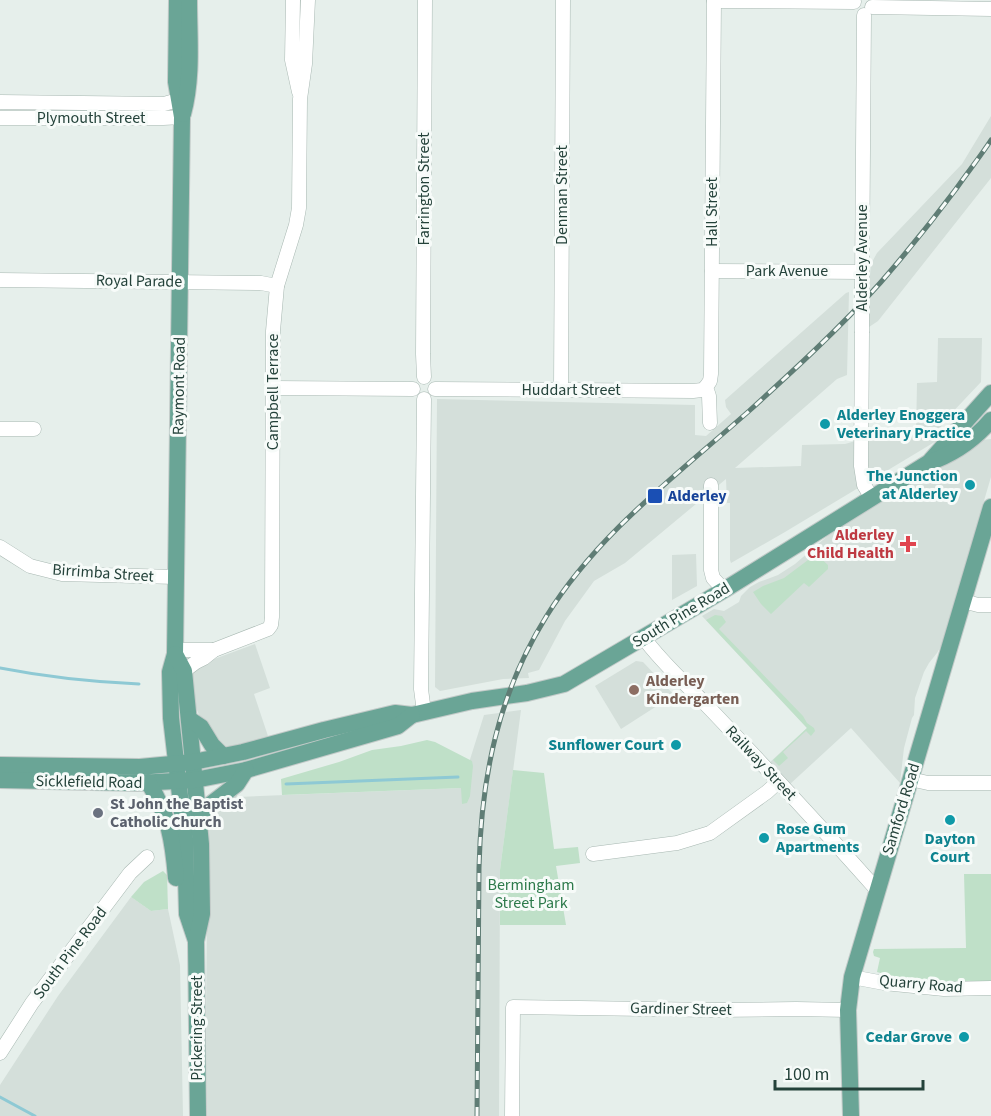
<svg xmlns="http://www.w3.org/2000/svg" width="991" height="1116" viewBox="0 0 991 1116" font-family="'Source Sans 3',sans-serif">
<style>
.built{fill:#d4dfda}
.green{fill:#bfe0c8}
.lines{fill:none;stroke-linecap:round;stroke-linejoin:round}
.stream{stroke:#8ec9d4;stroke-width:3}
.minor-casing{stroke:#a8b8b2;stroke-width:15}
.major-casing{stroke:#c2cac8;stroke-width:18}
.minor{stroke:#fff;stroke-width:14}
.major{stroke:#6aa596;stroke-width:16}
.rail-casing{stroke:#5f7d75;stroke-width:5}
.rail{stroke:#f7fbf9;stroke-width:3;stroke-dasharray:9;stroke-linecap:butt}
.minor-bridge-casing{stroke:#a8b8b2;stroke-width:15;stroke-linecap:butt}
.minor-bridge{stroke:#fff;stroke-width:14}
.culture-dot{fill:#0f9aa8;stroke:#f7fbf9;stroke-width:2}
.transit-dot{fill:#1a4fb4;stroke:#f7fbf9;stroke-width:2}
.health-dot{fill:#e0444e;stroke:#f7fbf9;stroke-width:2}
.education-dot{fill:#8d6e63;stroke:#f7fbf9;stroke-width:2}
.worship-dot{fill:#6b7280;stroke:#f7fbf9;stroke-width:2}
.labels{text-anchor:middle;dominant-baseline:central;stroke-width:6;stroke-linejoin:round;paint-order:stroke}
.street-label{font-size:16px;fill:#24423a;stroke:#f7fbf9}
.culture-label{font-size:16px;font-weight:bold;fill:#0d838f;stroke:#f7fbf9;text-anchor:end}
.transit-label{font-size:16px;font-weight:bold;fill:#164399;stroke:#f7fbf9;text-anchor:start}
.health-label{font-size:16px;font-weight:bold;fill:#be3a42;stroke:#f7fbf9;text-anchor:end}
.education-label{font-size:16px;font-weight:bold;fill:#785e54;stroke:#f7fbf9;text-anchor:start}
.worship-label{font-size:16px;font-weight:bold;fill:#5b616d;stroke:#f7fbf9;text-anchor:start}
.park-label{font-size:16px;fill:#2d7a4b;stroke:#f7fbf9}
</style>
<rect width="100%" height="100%" fill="#e6efeb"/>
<g class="built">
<path d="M991,116V178L878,321L866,329L867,277L870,275L871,264L877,253L962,164Z"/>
<path d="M849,292L847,375L837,379L735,468L801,466L802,445L845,444L876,435H916L917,383L937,382L938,338H982L981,382L946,419L939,430L938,440L785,532L731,563L730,560V503H727L726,479L625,563L594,581L565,621L539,670L528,673L529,678L503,679L440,691L435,687L437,399L695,405V435L706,436L731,414L726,407L725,400L846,293Z"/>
<path d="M991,439V477L941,646L937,653L929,663L924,672L915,698L914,715L912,718L904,748L900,783L851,728L789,785L768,764L807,728L702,616L714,609L724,611L739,602L741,596L750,587L759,582L778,575L795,564L831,533L982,440Z"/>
<path d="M696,554L697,586L672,600V555Z"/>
<path d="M255,644L270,688L254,694L269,739L227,747L217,743L210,736L199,715L195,705L191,681L192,671L198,665Z"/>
<path d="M636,661L643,662L674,695L621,729L595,686Z"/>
<path d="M521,710L500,870L499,1116H207L206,1017L208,816L234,791L238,797L461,788L484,715Z"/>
<path d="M131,897L151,911L168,909L180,965L183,1116H0V1085L58,996Z"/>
</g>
<g class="green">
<path d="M816,554L828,565V569L809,587L804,583L771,614L761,604L753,592L763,586L784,578Z"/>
<path d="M715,615L722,616L726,622L719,629L803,716L807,723L814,728L815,731L811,736L806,731L783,752L788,758L779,766L773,760L807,728L706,620Z"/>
<path d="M427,740L435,742L472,761L473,766L470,796L467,803L462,804L461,788L282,795L281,779L339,762L372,750L401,746Z"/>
<path d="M513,770L544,773L554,849L578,847L580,863L556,866L566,925H500V870Z"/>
<path d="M163,871L167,875L168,909L151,911L131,897L144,882Z"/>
<path d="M964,874H991V984L944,985L894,977L877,972L880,958L874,956L873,952L874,949L966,948Z"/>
</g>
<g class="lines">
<g class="stream">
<path d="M0,668C46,677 92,682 139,684"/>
<path d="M286,784L458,777"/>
<path d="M0,1097L35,1116"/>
</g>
<defs>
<g id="minor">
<path d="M293,0L292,60L299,92"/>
<path d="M714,1L854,2"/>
<path d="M872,7L991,9"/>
<path d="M0,102L164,104L178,100"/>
<path d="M0,118H163L182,117"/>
<path d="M712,271L862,272"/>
<path d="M0,280L261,283L277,286"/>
<path d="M862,287L864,15"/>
<path d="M862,333L861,466L864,485L872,498"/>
<path d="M424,377L423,354L425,0"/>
<path d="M273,388L413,389"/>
<path d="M435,389L693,391L702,390L706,387"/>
<path d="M561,390L563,0"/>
<path d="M424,399L421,689L424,712"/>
<path d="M710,423L709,396L706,387L710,381L711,374L714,0"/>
<path d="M0,429H34"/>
<path d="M711,485V570L713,578L724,590"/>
<path d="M0,547L30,566L62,574L176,577"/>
<path d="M963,601L978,605H991"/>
<path d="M643,637C665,667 691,688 715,714C770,772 824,830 877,890"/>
<path d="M175,650H214"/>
<path d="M184,671L196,662L204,658L214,650L268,629L271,625L272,617L273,331L277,286L296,225L299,208L300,99L305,64L308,0"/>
<path d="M910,779L928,783H991"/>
<path d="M593,854L677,843L710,833L767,792L778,782"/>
<path d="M852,977L884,983L944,989L991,988"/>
<path d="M0,1053L32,1003L130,873L147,857"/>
<path d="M512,1116L513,1007L714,1010L796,1009L848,1010"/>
</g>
<g id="major">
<path d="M177,0L176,82L182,117L175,654L170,672L171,718L185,839L187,914L196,941"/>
<path d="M183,114C193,77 189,38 189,0"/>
<path d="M931,460L991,393"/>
<path d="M175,654L184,671L201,844L202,914L196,941L198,1116"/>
<path d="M189,719L201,727L212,745L223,756"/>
<path d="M0,765L140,767L193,762L243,752L324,730L395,713L412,715L472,701L527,693L564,684L724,590L928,463C954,454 974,440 991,420"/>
<path d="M0,780L137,783L195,780L246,770L398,726L412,715"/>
<path d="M148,782C169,815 173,841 176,878"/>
<path d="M199,816L207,807L237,784L246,770"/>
<path d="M851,1116L848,1010L852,977L991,507"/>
</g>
</defs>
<use href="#minor" class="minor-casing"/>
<use href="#major" class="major-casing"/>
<use href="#minor" class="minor"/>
<use href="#major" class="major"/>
<defs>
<path id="rail" d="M477,1116L479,868C481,778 498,694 546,617C597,534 677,475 749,411C794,370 840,328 881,282C907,252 932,221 956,189C967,173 980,157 991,140"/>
</defs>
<use href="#rail" class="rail-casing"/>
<use href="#rail" class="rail"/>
<defs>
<path id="minor-bridge" d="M862,333V287"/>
</defs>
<use href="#minor-bridge" class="minor-bridge-casing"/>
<use href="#minor-bridge" class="minor-bridge"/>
</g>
<g class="culture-dot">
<circle cx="825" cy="424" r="6"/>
<circle cx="970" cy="485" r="6"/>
<circle cx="676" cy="745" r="6"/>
<circle cx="950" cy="820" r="6"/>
<circle cx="764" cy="838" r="6"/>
<circle cx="964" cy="1037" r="6"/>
</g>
<rect class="transit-dot" x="647" y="488" width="16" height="16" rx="3"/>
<path class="health-dot" d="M905 535h6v6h6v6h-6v6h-6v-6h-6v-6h6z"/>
<circle class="education-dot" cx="634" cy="690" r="6"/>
<circle class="worship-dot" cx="98" cy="813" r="6"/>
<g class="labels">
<g class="street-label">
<text x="91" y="118">Plymouth Street</text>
<text transform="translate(424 189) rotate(-90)">Farrington Street</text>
<text transform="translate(562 195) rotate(-90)">Denman Street</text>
<text transform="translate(712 212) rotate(-90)">Hall Street</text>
<text transform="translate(862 258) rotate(-90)">Alderley Avenue</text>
<text x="787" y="271">Park Avenue</text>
<text transform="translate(139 281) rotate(1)">Royal Parade</text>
<text transform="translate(179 386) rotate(-89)">Raymont Road</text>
<text x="571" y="390">Huddart Street</text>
<text transform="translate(273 392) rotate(-90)">Campbell Terrace</text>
<text transform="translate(103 573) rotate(4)">Birrimba Street</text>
<text transform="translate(681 615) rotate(-31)">South Pine Road</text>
<text transform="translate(761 763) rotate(47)">Railway Street</text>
<text transform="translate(89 782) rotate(1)">Sicklefield Road</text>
<text transform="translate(901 809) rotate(-73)">Samford Road</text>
<text transform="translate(70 953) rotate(-53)">South Pine Road</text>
<text transform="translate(921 984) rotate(5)">Quarry Road</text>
<text transform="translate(681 1009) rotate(1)">Gardiner Street</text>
<text transform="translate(197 1028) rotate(-90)">Pickering Street</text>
</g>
<g class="culture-label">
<text x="837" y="415" text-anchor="start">Alderley Enoggera<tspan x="837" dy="18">Veterinary Practice</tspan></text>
<text x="958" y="476">The Junction<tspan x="958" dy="18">at Alderley</tspan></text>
<text x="664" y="745">Sunflower Court</text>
<text x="776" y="829" text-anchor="start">Rose Gum<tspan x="776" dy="18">Apartments</tspan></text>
<text x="950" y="839" text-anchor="middle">Dayton<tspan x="950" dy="18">Court</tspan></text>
<text x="952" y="1037">Cedar Grove</text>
</g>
<g class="transit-label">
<text x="668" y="496">Alderley</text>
</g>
<g class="health-label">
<text x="894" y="535">Alderley<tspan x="894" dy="18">Child Health</tspan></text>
</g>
<g class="education-label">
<text x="646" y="681">Alderley<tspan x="646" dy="18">Kindergarten</tspan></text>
</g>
<g class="worship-label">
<text x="110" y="804">St John the Baptist<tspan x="110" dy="18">Catholic Church</tspan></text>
</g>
<g class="park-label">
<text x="531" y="885">Bermingham<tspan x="531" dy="18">Street Park</tspan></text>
</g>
</g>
<path d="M775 1080v9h148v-9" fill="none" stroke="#24423a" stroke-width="3"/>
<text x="784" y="1080" font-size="18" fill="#24423a" stroke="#f7fbf9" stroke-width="4.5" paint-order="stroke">100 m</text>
</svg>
